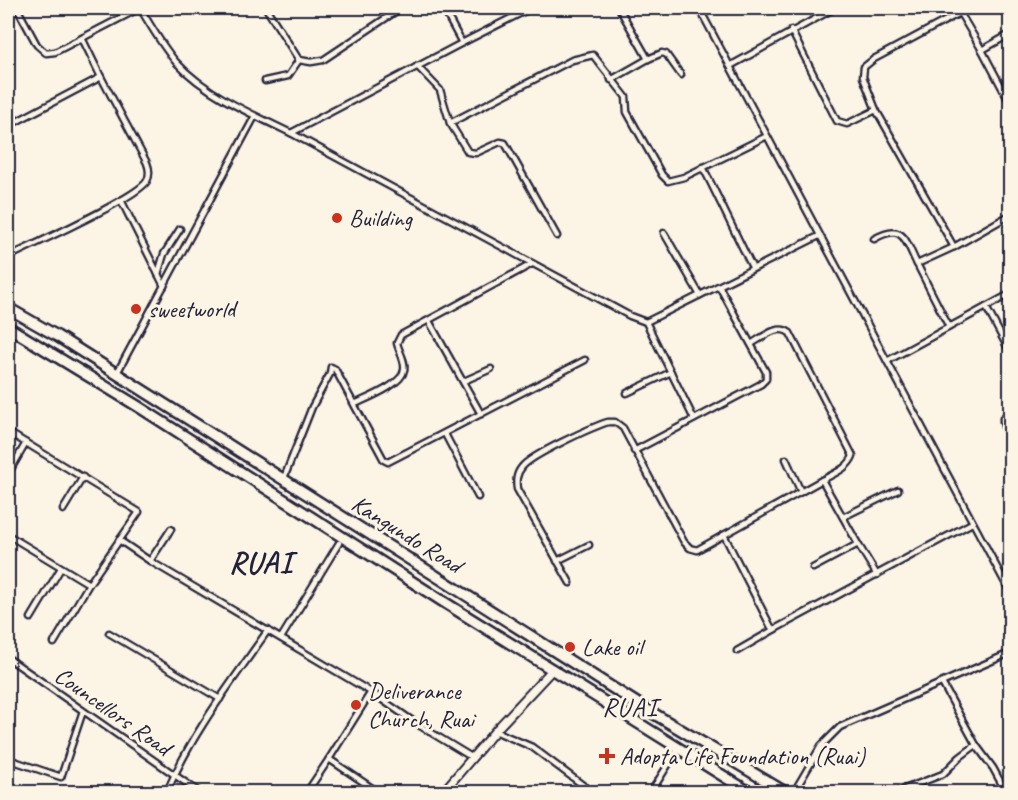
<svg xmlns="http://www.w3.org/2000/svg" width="1018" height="800" viewBox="0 0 1018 800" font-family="Caveat,sans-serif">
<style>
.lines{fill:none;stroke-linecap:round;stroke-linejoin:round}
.street-casing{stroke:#22223b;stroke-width:9}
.secondary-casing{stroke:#22223b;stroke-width:11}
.highway-casing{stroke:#22223b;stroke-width:14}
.street{stroke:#fcf5e5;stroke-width:4.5}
.secondary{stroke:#fcf5e5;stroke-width:7}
.highway{stroke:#fcf5e5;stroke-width:9}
.poi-dot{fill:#c8321e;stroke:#fcf5e5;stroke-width:2}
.labels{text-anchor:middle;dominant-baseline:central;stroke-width:6;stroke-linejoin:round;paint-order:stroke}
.poi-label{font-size:24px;fill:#22223b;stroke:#fcf5e5;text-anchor:start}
.street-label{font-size:24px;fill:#22223b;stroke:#fcf5e5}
.neighbourhood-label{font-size:26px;letter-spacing:1.5px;fill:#22223b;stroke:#fcf5e5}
.district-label{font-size:30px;font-weight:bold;letter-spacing:1.5px;fill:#22223b;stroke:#fcf5e5}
</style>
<rect width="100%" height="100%" fill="#fcf5e5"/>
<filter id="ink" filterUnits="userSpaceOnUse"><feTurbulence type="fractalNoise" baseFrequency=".0167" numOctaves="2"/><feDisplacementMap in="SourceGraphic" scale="12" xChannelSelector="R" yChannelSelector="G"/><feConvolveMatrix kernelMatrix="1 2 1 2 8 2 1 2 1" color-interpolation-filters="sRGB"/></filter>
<g filter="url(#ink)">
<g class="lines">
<defs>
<g id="street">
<path d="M17,8L37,45L46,53L55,52L140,8"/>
<path d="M140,8C151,26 162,46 176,62C204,93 253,115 291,133L630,316L646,322L819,236"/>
<path d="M266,8L299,60"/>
<path d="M443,8L462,43L531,8"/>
<path d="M699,8L1010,592"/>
<path d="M969,8L874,59L864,67L863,77L876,110L954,247L1010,215"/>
<path d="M1007,8L1010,15"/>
<path d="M960,13L982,50"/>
<path d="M791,30L837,121L847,124L876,110"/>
<path d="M1010,34L982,50L1010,103"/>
<path d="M82,38L101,77"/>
<path d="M648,59L662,53L666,54L681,75"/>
<path d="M417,66L440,90L450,123L468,152L476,153L500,142L505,143L557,236"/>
<path d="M730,66L835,8"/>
<path d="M611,80L648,59L619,8"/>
<path d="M265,81L288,76L299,60L311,62L323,60L401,8"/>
<path d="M450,123L572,60L593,55L626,97L627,112L662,175L668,181L684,177L767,136"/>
<path d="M8,126L101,77L147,163C149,168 150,175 147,181C137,198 32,245 8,257"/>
<path d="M291,133L462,43"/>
<path d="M703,167L752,267"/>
<path d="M121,200L164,286"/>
<path d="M664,233L700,295"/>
<path d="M874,239C904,222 905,240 917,264"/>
<path d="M158,274L164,254L180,229"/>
<path d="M986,307L1010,352"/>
<path d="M429,321L481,414"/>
<path d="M646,322L694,419"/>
<path d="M949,327L917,264L954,247"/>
<path d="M751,344C762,338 778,323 790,333L853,456C848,469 833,474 822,480"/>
<path d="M887,361L1010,294"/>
<path d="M117,373L255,116"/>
<path d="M464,381L491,369"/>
<path d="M627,393L671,372"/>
<path d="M355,404C367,398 402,385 404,370C406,361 399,352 397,343L401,335L532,264"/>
<path d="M1010,412L1003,418V422L1010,446"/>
<path d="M8,432L139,512L89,584L8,535"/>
<path d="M445,434L478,497"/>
<path d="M634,451L761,384L766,379V372L719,286"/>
<path d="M786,459L801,492"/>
<path d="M8,474L26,443"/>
<path d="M284,478L312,407L330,374L331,367L335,369L384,460L388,462L585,360"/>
<path d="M63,510L83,477"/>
<path d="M843,517L898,490"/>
<path d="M724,535L771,627L775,629L972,523"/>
<path d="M119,540L150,561L371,692L329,759L378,792"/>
<path d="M150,561L171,529"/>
<path d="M557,561L589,545"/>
<path d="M813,568L858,544"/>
<path d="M570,583L517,489C516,481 516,474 522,467C531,455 592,427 608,422H615L623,428L684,542L690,548L697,550L822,480L858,544L877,575"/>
<path d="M31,618L61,568"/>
<path d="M109,633L220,699"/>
<path d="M281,638L339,543"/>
<path d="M54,643L89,584"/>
<path d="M737,651L775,629"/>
<path d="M8,658L199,792"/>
<path d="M942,683L976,745"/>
<path d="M371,692L417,724L473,758"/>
<path d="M495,731L532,747L592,792"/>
<path d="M8,759L61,777L83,711"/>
<path d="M449,784L461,792"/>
<path d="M167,792C191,734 232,682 268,630"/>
<path d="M307,792L329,759"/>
<path d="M651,792L678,749"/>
<path d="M794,792L821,746L840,727L1010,653"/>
<path d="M897,792L943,774L960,757L976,745L993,768L1006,792"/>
</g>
<path id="secondary" d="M443,792L495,731L553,669"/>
<g id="highway">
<path d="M8,308L57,336L646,709L785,792"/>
<path d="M8,327L139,407L447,604L749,792"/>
</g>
</defs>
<use href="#street" class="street-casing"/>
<use href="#secondary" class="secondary-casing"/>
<use href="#highway" class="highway-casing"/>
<use href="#street" class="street"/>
<use href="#secondary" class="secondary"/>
<use href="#highway" class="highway"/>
</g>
</g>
<g class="poi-dot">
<circle cx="337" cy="218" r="6"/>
<circle cx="136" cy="309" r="6"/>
<circle cx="570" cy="647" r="6"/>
<circle cx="356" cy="705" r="6"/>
<path d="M604 747h6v6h6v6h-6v6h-6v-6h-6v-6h6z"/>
</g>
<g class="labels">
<g class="poi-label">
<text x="349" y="218">Building</text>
<text x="148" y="309">sweetworld</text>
<text x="582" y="647">Lake oil</text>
<text x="368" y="691">Deliverance<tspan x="368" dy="28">Church, Ruai</tspan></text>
<text x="620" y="756">Adopta Life Foundation (Ruai)</text>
</g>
<g class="street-label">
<text transform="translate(407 534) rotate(32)">Kangundo Road</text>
<text transform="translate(113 711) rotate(35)">Councellors Road</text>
</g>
<g class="neighbourhood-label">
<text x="630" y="707">RUAI</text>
</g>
<g class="district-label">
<text x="261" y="563">RUAI</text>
</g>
</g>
<rect width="1018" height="800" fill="none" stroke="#fcf5e5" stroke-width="30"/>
<rect x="15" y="15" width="988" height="770" fill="none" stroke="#22223b" stroke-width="2" filter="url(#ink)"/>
</svg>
